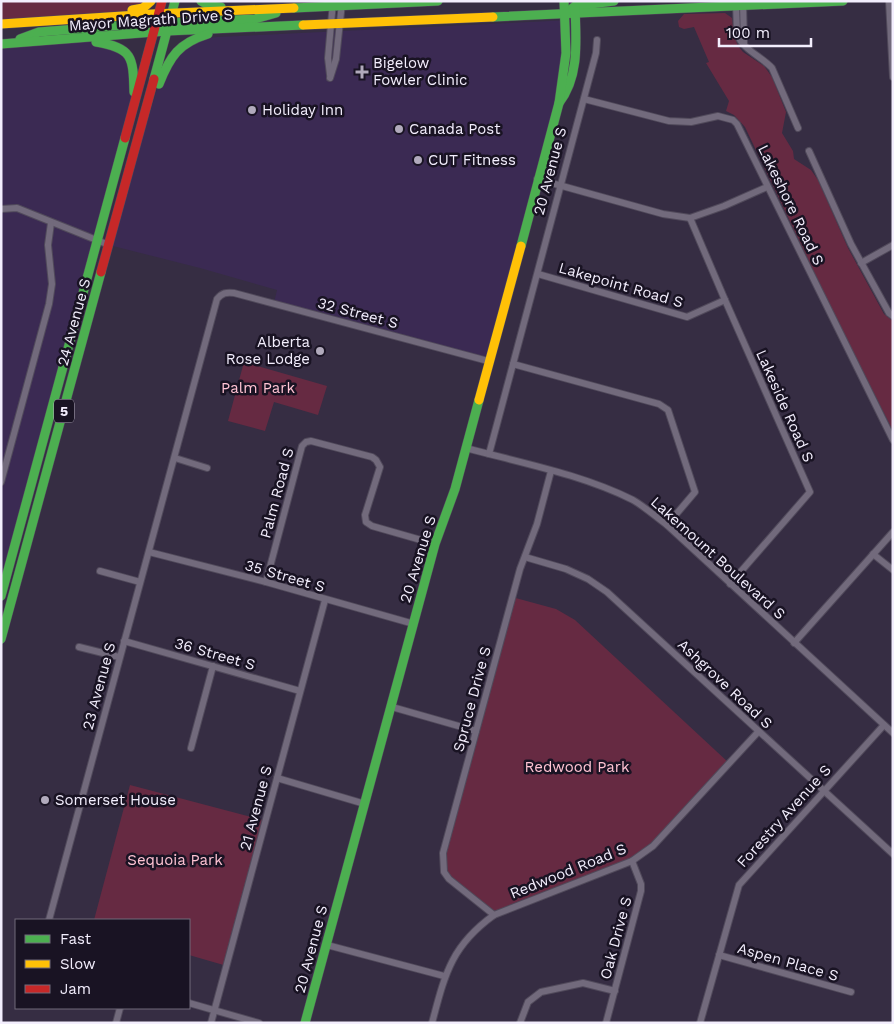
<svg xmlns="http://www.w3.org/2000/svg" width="894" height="1024" viewBox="0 0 894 1024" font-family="'Work Sans',sans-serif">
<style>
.built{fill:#3b2a53}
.green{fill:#662a42}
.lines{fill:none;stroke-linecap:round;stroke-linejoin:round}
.street-casing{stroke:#514a5b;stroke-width:8}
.fast-casing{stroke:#514a5b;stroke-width:10}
.slow-casing{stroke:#514a5b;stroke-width:10}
.jam-casing{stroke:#514a5b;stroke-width:10}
.street{stroke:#726a7c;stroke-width:6}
.fast{stroke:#4caf50;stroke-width:9}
.slow{stroke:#ffc107;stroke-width:9}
.jam{stroke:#c62828;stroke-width:9}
.poi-dot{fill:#b1aabc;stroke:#191323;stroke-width:2}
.labels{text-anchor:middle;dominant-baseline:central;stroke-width:5;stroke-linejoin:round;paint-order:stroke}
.shield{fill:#191323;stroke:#b2acbc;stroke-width:1}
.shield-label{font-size:14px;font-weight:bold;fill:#f3eefd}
.street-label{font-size:15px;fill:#f3eefd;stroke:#191323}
.poi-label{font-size:15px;fill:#f3eefd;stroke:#191323;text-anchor:start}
.park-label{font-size:15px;fill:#ffc3d3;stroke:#191323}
</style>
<rect width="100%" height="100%" fill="#362d43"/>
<g class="built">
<path d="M571,20V47L568,71L488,361L274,303L277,290L200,268L109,245L159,83L186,41L217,37Z"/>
<path d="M70,39L116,45L132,61L135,102L1,593V44Z"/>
</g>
<g class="green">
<path d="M1,1H151L143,8L71,19L1,24Z"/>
<path d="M725,13L732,18L734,35L738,46L743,52L764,66L772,77L786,112L782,133L793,151L794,159L811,170L818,180L848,248L884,314L893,321V431L836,318L745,127L734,115L726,111L729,101L706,63L709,62L694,27L684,29L679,27L678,21L684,14Z"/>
<path d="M244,362L327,386L318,415L274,402L265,431L228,421Z"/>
<path d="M512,597L556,609L575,620L729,763L653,846L632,861L494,915L449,879L443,862Z"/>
<path d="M130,785L266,821L227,966L189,955V920H94Z"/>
</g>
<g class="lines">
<defs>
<g id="street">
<path d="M889,1L893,77"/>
<path d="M736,3L737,34C743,50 761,56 772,68L798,128"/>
<path d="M743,3L744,44"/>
<path d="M330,75L328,58L333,2"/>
<path d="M330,78L336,59L342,3"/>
<path d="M584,99L669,121L691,122L718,116L733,120L737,124L893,440"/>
<path d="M809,151L851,244L889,313L893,316"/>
<path d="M537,179L663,214L690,218L724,206L767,187"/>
<path d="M1,209L17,208L109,245"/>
<path d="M690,218L725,300L810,492L730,584"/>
<path d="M861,263L893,245"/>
<path d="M538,274L687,317L725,300"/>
<path d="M513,364L659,404L668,410L695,492L667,525"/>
<path d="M466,448C521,463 581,474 633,500C645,507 656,517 667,525L893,733"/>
<path d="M489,454L596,53L597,40"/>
<path d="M175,458L207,468"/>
<path d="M1,482L49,304L52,284L48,245L51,223"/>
<path d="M149,552L266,582L414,624"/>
<path d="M873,554L893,570"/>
<path d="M525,557L566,569L588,579L607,592L893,854"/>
<path d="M100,571L140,582"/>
<path d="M266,582L302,446L306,442L311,441L372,457L376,460L380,467L365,515L366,522L372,526L435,544"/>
<path d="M124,641L300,691"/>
<path d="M794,643L893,532"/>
<path d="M79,647L119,657"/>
<path d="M392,707L476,731"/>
<path d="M191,748L213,666"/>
<path d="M277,778L365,804"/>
<path d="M494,915L449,879L444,872L443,853L520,569L537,524L551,471"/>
<path d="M49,920L217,299C222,293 226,292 234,293L488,361"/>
<path d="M327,945L444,976"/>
<path d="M719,955L851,992"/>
<path d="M189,1003L259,1023"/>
<path d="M116,1023L120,1008"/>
<path d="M211,1023L325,600"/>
<path d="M432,1023C445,974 451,946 494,915L632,861L653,846L758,732"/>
<path d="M520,1023L528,1002L541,992L583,983L615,991"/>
<path d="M606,1023L641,891V884L632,861"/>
<path d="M700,1023L739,885L884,725"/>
</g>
<g id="fast">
<path d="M201,1L210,6L221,7"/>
<path d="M294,8L438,1"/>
<path d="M565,14L575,6L614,1"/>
<path d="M493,17L843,1"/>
<path d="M165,25L169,23L255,19L276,13"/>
<path d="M20,39L39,32L150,23L161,20"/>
<path d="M96,42C133,48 133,57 134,92"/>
<path d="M1,44L167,31L303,25"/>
<path d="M154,79L175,1"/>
<path d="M159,84C170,56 179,43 208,34"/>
<path d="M559,103C580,76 576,39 575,7"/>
<path d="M521,246L559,103L566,53L564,1"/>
<path d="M1,596L125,138"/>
<path d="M1,639L101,272"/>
<path d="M305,1023L435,544L455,489L479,400"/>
</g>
<g id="slow">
<path d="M132,10L143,8L151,1"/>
<path d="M1,24L153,14L294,8"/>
<path d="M303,25L493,17"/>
<path d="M479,400L521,246"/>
</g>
<g id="jam">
<path d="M125,138L162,1"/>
<path d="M101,272L154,79"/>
</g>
</defs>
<use href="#street" class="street-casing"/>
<use href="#fast" class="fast-casing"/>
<use href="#slow" class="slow-casing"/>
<use href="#jam" class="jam-casing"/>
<use href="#street" class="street"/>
<use href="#fast" class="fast"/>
<use href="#slow" class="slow"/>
<use href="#jam" class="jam"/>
</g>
<g class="poi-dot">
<path d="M359.5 64.5h5v5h5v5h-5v5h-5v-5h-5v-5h5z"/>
<circle cx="252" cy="110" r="5"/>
<circle cx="399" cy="129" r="5"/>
<circle cx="418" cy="160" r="5"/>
<circle cx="320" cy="351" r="5"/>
<circle cx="45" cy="800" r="5"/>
</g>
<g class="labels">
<rect class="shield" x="54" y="399.5" width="20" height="23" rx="4"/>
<g class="shield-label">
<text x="64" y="411">5</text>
</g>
<g class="street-label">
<text transform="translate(151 20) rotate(-4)">Mayor Magrath Drive S</text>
<text transform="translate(550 171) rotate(-75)">20 Avenue S</text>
<text transform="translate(791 205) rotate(64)">Lakeshore Road S</text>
<text transform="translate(621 285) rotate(16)">Lakepoint Road S</text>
<text transform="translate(358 313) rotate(15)">32 Street S</text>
<text transform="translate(74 322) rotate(-75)">24 Avenue S</text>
<text transform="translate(785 406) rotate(66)">Lakeside Road S</text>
<text transform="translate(277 493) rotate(-75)">Palm Road S</text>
<text transform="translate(718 558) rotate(42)">Lakemount Boulevard S</text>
<text transform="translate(418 559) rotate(-73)">20 Avenue S</text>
<text transform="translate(285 576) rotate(16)">35 Street S</text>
<text transform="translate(215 654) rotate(16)">36 Street S</text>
<text transform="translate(725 684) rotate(43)">Ashgrove Road S</text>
<text transform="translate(99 686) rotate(-75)">23 Avenue S</text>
<text transform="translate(472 699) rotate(-75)">Spruce Drive S</text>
<text transform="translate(256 808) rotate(-75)">21 Avenue S</text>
<text transform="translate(784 816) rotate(-48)">Forestry Avenue S</text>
<text transform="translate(568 871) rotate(-22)">Redwood Road S</text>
<text transform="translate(616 938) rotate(-75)">Oak Drive S</text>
<text transform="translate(311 949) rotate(-75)">20 Avenue S</text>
<text transform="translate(788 962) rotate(16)">Aspen Place S</text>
</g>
<g class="poi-label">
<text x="373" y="63">Bigelow<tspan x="373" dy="17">Fowler Clinic</tspan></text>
<text x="262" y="110">Holiday Inn</text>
<text x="409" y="129">Canada Post</text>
<text x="428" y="160">CUT Fitness</text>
<text x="310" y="342" text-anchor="end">Alberta<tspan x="310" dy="17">Rose Lodge</tspan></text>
<text x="55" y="800">Somerset House</text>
</g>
<g class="park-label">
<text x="258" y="388">Palm Park</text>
<text x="577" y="767">Redwood Park</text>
<text x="175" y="860">Sequoia Park</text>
</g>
</g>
<rect width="894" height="1024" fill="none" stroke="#f3eefd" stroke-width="5"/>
<rect x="15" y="919" width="175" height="90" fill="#191323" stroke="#706b7a"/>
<rect x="25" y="935" width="25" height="8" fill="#4caf50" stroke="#706b7a"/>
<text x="60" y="944" font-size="15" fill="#f3eefd">Fast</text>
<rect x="25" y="960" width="25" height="8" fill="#ffc107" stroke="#706b7a"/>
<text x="60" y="969" font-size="15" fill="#f3eefd">Slow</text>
<rect x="25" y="985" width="25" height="8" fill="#c62828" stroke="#706b7a"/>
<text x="60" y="994" font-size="15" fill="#f3eefd">Jam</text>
<path d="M719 38v8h92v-8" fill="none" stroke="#f3eefd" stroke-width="2.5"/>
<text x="726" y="38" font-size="15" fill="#f3eefd" stroke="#191323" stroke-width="4" paint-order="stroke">100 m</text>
</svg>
